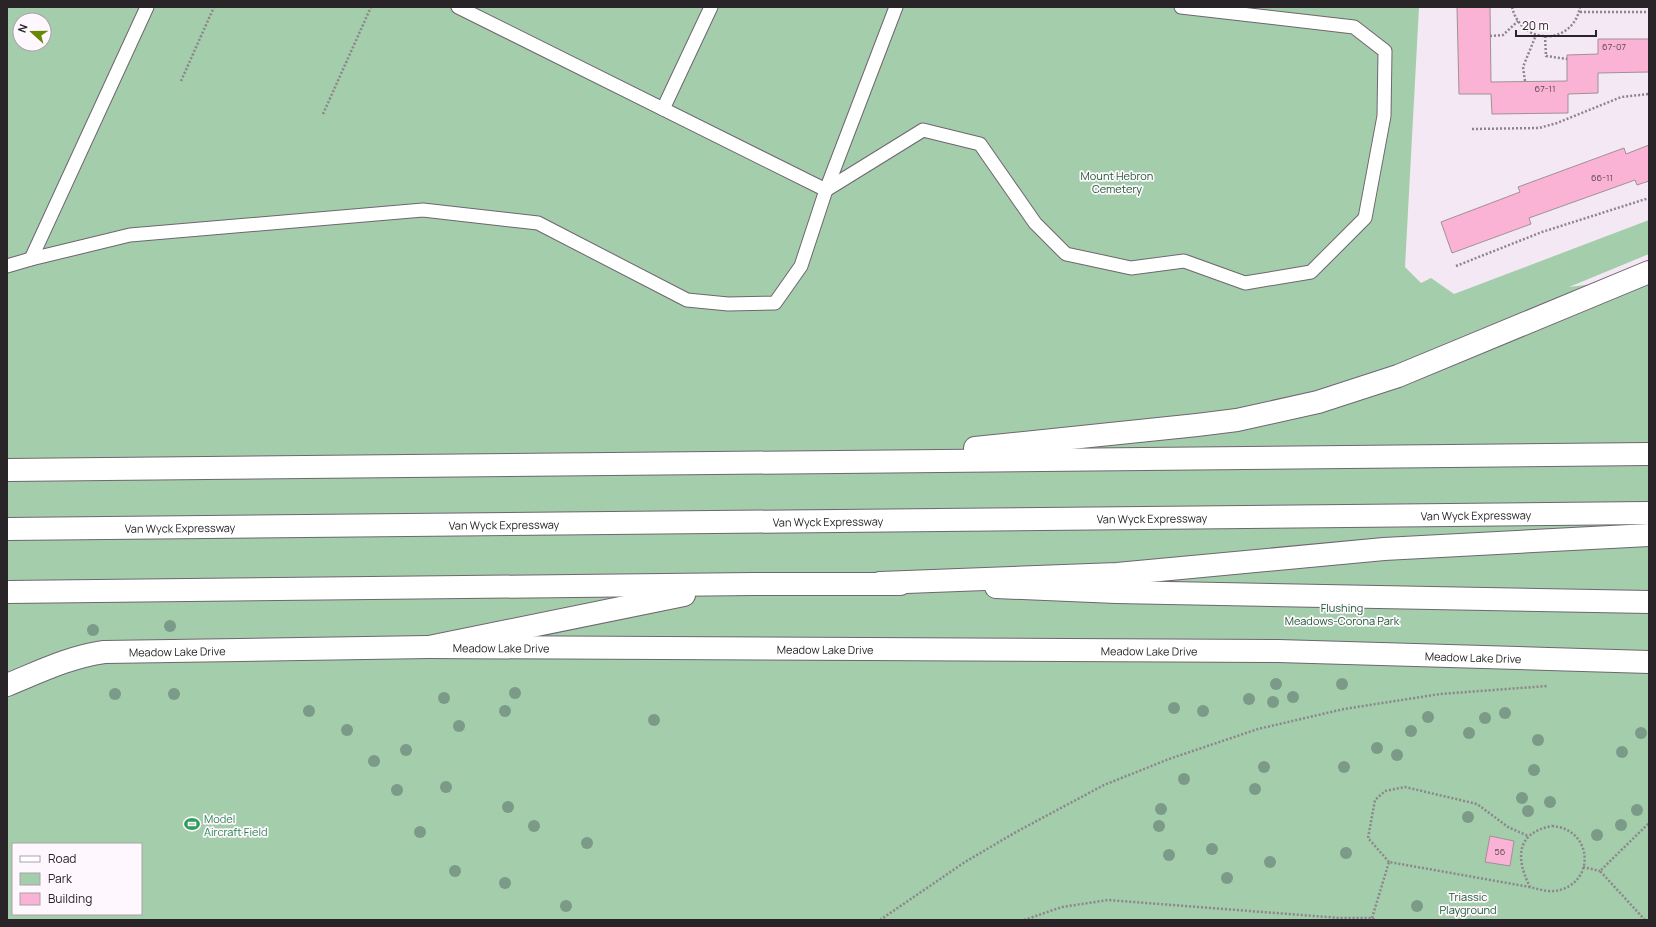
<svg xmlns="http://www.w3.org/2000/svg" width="1656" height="927" viewBox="0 0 1656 927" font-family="Manrope,sans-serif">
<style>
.green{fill:#a3cdab;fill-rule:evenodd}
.building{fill:#fbb3d5;stroke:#a09197}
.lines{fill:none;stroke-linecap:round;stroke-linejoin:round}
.lane-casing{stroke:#6f666f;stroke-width:15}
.street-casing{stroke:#6f666f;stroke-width:24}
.secondary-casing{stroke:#6f666f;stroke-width:24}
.highway-casing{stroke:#6f666f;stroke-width:24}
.path{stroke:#8d858d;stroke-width:2.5;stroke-dasharray:2 2;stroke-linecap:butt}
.lane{stroke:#fff;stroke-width:13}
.street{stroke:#fff;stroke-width:22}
.secondary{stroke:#fff;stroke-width:22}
.highway{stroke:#fff;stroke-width:22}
.tree{fill:#7b9a87}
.labels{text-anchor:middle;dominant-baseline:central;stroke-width:3.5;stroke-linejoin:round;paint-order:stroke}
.number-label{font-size:9px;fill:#5d4853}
.park-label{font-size:11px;fill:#185b2e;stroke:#fef7fe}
.street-label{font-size:11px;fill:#282428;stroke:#fef7fe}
.leisure-label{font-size:11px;fill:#27864d;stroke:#fef7fe;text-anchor:start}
</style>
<rect width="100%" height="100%" fill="#f3e8f3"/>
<path class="green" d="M7,7H1419L1405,267L1421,283L1431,278L1454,294L1649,220V254L1569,287L1649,277V920H7ZM20,20H44V44H20ZM13,844H141V914H13Z"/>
<g class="building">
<path d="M1457,7H1490L1491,82L1567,81V55L1598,54V39H1649V72L1598,73V93L1568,94V113L1492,114L1491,94H1459Z"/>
<path d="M1649,145V181L1637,185L1635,180L1529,218L1531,224L1452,253L1441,222L1520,192L1518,187L1624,148L1626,154Z"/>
<path d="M1490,836L1514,841L1510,866L1485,862Z"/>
</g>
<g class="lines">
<defs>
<g id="lane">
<path d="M458,7L826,190"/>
<path d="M663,109L711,7"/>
<path d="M826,190L923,130L980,144L1035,223L1066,254L1131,268L1184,261L1245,283L1311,272L1365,218L1384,116L1385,51L1354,27L1181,7"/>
<path d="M31,259L147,7"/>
<path d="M7,266L31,259L130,235L423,210L538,223L687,300L728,304L775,303L801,266L826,190L896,7"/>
</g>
<g id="street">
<path id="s1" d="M7,685C39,672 69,657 104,652L429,647L1278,651L1649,662"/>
</g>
<g id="secondary">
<path d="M996,587L1116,592L1649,602"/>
<path d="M7,592L753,584H900"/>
<path d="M429,647L684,595"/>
</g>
<g id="highway">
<path d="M975,448L1197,425L1237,420L1318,402L1398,376L1649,272"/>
<path d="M7,470L1649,454"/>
<path id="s2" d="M7,529L1649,513"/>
<path d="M880,583L1117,574L1384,549L1649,535"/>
</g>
</defs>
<use href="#lane" class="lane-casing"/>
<use href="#street" class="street-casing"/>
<use href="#secondary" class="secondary-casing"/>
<use href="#highway" class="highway-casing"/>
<g class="path">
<path d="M1512,7C1521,46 1573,46 1580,7"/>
<path d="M1580,12H1649"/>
<path d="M1490,36L1503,35L1518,21"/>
<path d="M1545,36L1546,56L1567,59"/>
<path d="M181,81L214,7"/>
<path d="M1525,81L1523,67L1536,35"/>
<path d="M323,114L371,7"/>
<path d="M1472,129L1539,128L1557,123L1621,97L1649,94"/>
<path d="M1456,266L1542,232L1649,198"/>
<path d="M1552,826C1594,829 1596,885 1555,891C1547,892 1538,889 1530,887C1516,859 1515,833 1552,826Z"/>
<path d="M1389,862L1368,838L1375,800L1385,791L1405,787L1477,804L1508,827L1528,836"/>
<path d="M1583,867L1600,871"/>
<path d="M1372,918L1389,862L1530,887"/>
<path d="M880,920L965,862L1016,832L1104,785L1169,759L1258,729L1344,709L1440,694L1547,686"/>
<path d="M1024,920L1062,907L1108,900L1340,918H1372L1375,920"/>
<path d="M1645,920L1600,871L1649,823"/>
</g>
<use href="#lane" class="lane"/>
<use href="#street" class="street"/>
<use href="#secondary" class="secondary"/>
<use href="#highway" class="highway"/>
</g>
<g class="tree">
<circle cx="170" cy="626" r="6"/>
<circle cx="93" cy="630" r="6"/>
<circle cx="1276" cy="684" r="6"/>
<circle cx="1342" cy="684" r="6"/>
<circle cx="515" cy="693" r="6"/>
<circle cx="115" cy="694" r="6"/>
<circle cx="174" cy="694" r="6"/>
<circle cx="1293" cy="697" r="6"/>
<circle cx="444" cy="698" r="6"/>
<circle cx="1249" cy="699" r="6"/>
<circle cx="1273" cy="702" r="6"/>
<circle cx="1174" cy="708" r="6"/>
<circle cx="309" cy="711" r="6"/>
<circle cx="505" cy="711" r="6"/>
<circle cx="1203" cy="711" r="6"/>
<circle cx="1505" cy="713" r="6"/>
<circle cx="1428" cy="717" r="6"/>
<circle cx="1485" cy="718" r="6"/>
<circle cx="654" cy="720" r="6"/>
<circle cx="459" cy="726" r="6"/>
<circle cx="347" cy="730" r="6"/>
<circle cx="1411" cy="731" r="6"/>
<circle cx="1469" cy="733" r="6"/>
<circle cx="1641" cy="733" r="6"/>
<circle cx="1538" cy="740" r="6"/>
<circle cx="1377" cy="748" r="6"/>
<circle cx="406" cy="750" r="6"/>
<circle cx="1622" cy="752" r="6"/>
<circle cx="1397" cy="755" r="6"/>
<circle cx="374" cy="761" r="6"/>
<circle cx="1264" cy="767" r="6"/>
<circle cx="1344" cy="767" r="6"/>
<circle cx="1534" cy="770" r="6"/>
<circle cx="1184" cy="779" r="6"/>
<circle cx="446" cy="787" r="6"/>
<circle cx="1255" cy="789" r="6"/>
<circle cx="397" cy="790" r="6"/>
<circle cx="1522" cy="798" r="6"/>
<circle cx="1550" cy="802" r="6"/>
<circle cx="508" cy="807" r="6"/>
<circle cx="1161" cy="809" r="6"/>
<circle cx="1637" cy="810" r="6"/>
<circle cx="1528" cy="811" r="6"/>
<circle cx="1468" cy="817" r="6"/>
<circle cx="1621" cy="825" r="6"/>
<circle cx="534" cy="826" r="6"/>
<circle cx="1159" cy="826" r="6"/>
<circle cx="420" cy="832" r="6"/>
<circle cx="1597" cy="835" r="6"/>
<circle cx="587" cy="843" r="6"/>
<circle cx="1212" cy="849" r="6"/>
<circle cx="1346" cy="853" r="6"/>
<circle cx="1169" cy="855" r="6"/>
<circle cx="1270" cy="862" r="6"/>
<circle cx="455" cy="871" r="6"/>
<circle cx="1227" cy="878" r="6"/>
<circle cx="505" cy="883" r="6"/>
<circle cx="566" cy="906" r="6"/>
<circle cx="1417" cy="906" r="6"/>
</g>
<defs>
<symbol id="stadium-bare" viewBox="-9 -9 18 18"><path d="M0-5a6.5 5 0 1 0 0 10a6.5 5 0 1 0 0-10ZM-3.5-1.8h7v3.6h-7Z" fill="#2e9e5b" stroke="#fef7fe" stroke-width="2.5" paint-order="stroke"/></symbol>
</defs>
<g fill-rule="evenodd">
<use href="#stadium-bare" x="181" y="813" width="22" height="22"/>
</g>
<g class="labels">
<g class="number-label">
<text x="1614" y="46">67-07</text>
<text x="1545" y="88">67-11</text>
<text x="1602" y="177">66-11</text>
<text x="1500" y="851">56</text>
</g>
<g class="park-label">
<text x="1117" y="175">Mount Hebron<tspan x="1117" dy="13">Cemetery</tspan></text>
<text x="1342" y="607">Flushing<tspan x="1342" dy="13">Meadows-Corona Park</tspan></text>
<text x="1468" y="896">Triassic<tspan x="1468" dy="13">Playground</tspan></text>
</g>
<g class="street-label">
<text stroke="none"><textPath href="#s2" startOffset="1469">Van Wyck Expressway</textPath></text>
<text stroke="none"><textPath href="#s2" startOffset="1145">Van Wyck Expressway</textPath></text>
<text stroke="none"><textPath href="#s2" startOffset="821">Van Wyck Expressway</textPath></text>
<text stroke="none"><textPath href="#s2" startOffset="497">Van Wyck Expressway</textPath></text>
<text stroke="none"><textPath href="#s2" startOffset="173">Van Wyck Expressway</textPath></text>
<text stroke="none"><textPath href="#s1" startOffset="500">Meadow Lake Drive</textPath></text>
<text stroke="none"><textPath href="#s1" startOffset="824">Meadow Lake Drive</textPath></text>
<text stroke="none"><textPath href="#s1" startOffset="176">Meadow Lake Drive</textPath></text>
<text stroke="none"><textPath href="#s1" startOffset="1148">Meadow Lake Drive</textPath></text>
<text stroke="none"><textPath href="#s1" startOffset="1472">Meadow Lake Drive</textPath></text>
</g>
<g class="leisure-label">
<text x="204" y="818">Model<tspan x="204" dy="13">Aircraft Field</tspan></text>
</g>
</g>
<rect width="1656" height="927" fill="none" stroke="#282428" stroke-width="16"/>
<rect x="12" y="843" width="130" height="72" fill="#fef7fe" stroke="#a8a3a8"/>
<rect x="20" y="856" width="20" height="6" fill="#ffffff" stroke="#a8a3a8"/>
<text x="48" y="863" font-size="12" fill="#282428">Road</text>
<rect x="20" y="873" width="20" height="12" fill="#a3cdab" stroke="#a8a3a8"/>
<text x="48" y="883" font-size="12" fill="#282428">Park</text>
<rect x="20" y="893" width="20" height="12" fill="#fbb3d5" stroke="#a8a3a8"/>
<text x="48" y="903" font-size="12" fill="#282428">Building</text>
<g transform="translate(32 32) rotate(291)"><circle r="19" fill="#fef7fe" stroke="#a8a3a8"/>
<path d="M0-3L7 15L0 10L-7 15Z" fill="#678806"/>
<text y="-6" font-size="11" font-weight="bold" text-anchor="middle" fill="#282428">N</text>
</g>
<path d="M1516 30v6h80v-6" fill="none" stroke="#282428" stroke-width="2"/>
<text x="1522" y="30" font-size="12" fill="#282428" stroke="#fef7fe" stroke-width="3" paint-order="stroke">20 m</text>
</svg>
